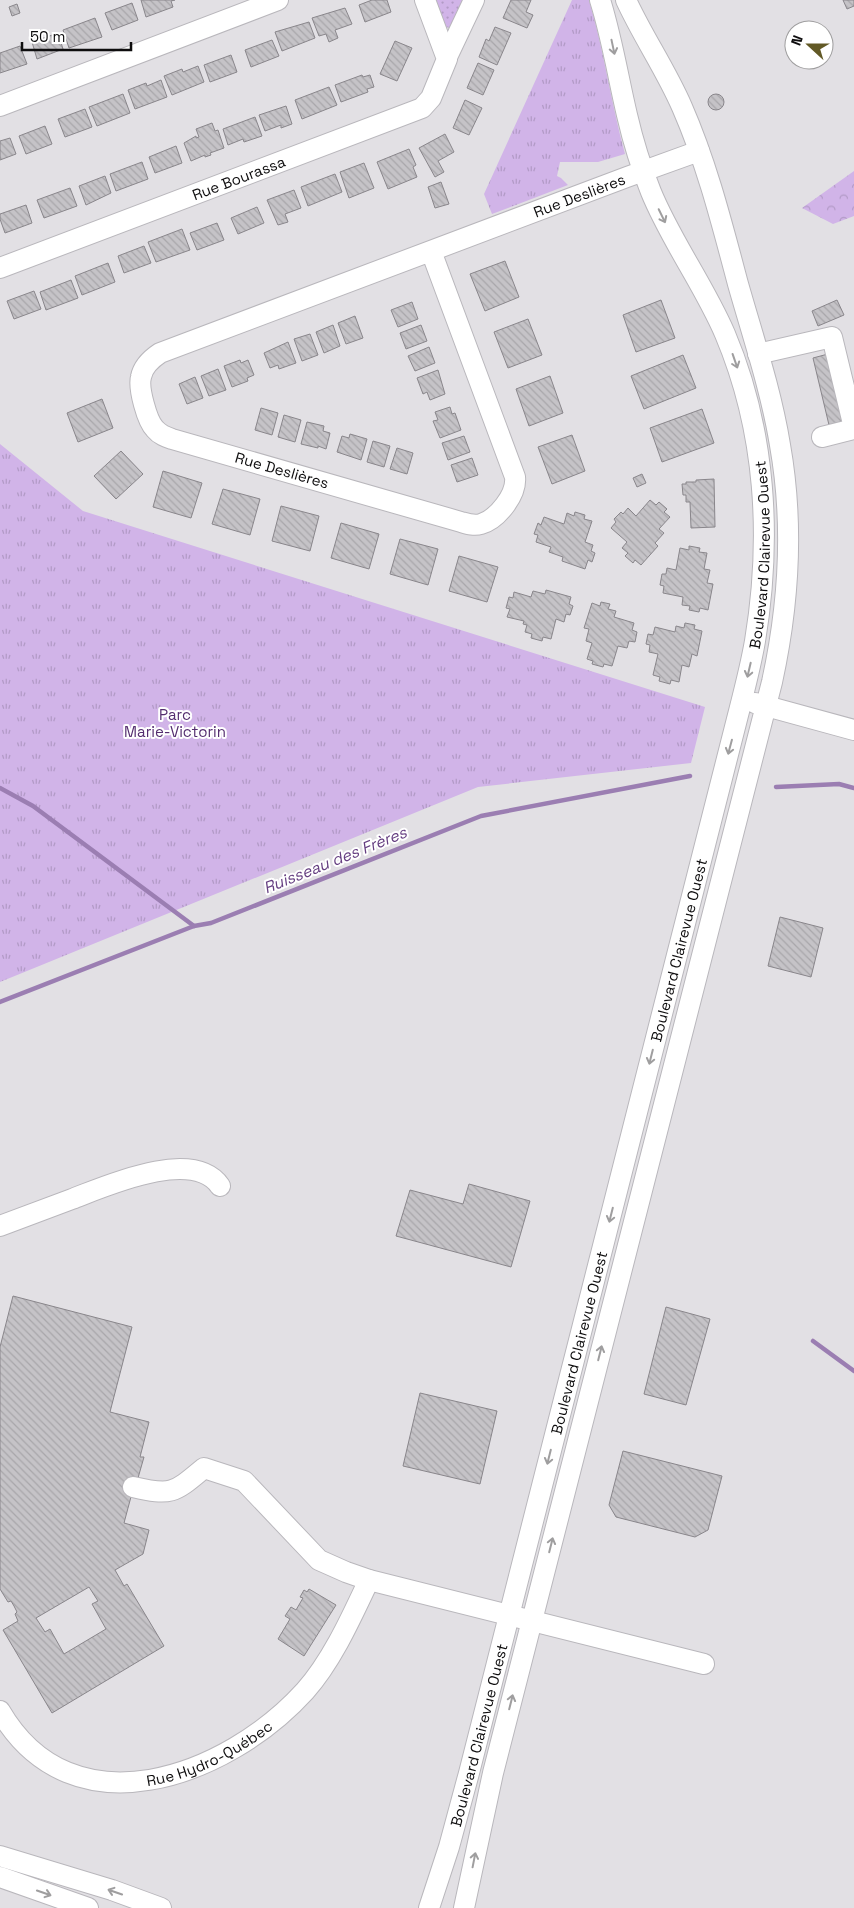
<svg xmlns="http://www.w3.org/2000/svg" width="854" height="1908" viewBox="0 0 854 1908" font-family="'Space Grotesk',sans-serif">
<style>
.grass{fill:url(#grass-dots)}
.forest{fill:url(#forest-crowns)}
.park{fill:url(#park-tufts)}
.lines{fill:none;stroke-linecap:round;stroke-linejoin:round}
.stream{stroke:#9b7eb2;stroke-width:4.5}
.building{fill:url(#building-back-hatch);stroke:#89868b;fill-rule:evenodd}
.minor-casing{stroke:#b9b7bc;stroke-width:22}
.minor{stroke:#fff;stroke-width:20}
.oneway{stroke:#9f9e9f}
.labels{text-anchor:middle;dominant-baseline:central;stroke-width:4;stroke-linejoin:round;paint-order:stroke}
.street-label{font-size:15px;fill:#0e0d0e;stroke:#fff}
.park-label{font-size:15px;fill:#542d6f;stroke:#fff}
.water-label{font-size:16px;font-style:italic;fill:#653e81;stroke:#fff}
</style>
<defs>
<pattern id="grass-dots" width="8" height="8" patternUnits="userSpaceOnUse" patternTransform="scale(1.25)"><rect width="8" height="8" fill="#d1b4e8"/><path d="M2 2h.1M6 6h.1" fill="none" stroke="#b29ac6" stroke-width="1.8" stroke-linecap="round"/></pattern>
<pattern id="forest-crowns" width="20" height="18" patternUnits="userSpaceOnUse" patternTransform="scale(1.25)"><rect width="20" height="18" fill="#d1b4e8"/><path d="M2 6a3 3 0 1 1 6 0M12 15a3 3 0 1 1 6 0" fill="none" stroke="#b29ac6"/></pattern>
<pattern id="park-tufts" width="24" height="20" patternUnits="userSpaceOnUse" patternTransform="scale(1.25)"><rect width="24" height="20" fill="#d1b4e8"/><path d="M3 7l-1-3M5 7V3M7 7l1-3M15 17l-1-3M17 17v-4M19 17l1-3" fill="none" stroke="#b29ac6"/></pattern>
<pattern id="building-back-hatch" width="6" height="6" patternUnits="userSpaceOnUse" patternTransform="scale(1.25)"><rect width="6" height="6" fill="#c5c3c7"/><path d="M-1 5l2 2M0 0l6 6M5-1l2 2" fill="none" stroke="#a8a6aa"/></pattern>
</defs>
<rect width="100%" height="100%" fill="#e2e0e4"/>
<path class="grass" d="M436,0H463L450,28L446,27Z"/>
<path class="forest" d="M854,171V216L833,224L802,208Z"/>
<g class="park">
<path d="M572,0H589C604,50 611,103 625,154L598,162H560L557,176L561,178L568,185L492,214L484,194Z"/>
<path d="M0,444L83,511L705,707L691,763L478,787L0,982Z"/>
</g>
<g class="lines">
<g class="stream">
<path d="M776,787L839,784L854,788"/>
<path d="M0,788L33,806L194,926"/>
<path d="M0,1002L194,926L211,923L481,816L690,776"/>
<path d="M813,1341L854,1371"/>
</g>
</g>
<g class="building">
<path d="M141,0H175L171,1L173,7L146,17Z"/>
<path d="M372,0H387L391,12L365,22L359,5Z"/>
<path d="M511,0H531L526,12L533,15L527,28L503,18Z"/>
<path d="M843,0H854V6L847,9Z"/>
<path d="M132,3L138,20L112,30L105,13Z"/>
<path d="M17,4L20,13L12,16L9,7Z"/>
<path d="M345,8L352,24L335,30L338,38L329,42L326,34L319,36L312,18Z"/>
<path d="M95,18L102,37L69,48L63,30Z"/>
<path d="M309,22L315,38L282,51L275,32Z"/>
<path d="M495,27L511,33L497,65L479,57L486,39L489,41Z"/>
<path d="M58,33L63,49L37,59L32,42Z"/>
<path d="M272,40L279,56L251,67L245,50Z"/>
<path d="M395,41L412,48L397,81L380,74Z"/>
<path d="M20,46L27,64L0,73V53Z"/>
<path d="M231,55L237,72L210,82L204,65Z"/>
<path d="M478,63L494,70L483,95L467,88Z"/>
<path d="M198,66L204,82L172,95L164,76L182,69L183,72Z"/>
<path d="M362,75L363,77L370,75L374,87L367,89L368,92L341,102L335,85Z"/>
<path d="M161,80L167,97L135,109L128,90L146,83L147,86Z"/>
<path d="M329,87L337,105L302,119L295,100Z"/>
<path d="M123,94L130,113L97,126L89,107Z"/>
<circle cx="716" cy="102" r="8"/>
<path d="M465,100L482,108L469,135L453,128Z"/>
<path d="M286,106L292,124L281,128V125L265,131L259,115Z"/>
<path d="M85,109L92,127L65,137L58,119Z"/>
<path d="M255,117L262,136L244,142L243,139L228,145L223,129Z"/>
<path d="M212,123L215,131L218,130L224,148L210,153L211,155L205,157V155L191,161L184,143L196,136V138L199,137L196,129Z"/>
<path d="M45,126L52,144L26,154L19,136Z"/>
<path d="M445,134L454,152L438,161L444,172L435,177L419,148Z"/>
<path d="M10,138L16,154L0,160V141Z"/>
<path d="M176,146L182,163L155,173L149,157Z"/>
<path d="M409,149L416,165L413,167L417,177L388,189L377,162Z"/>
<path d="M142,162L148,179L116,191L110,174Z"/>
<path d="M364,163L374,188L349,198L340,172Z"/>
<path d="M335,174L342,192L308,206L301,187Z"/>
<path d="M105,176L111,193L86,205L79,186Z"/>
<path d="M441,182L449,204L435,208L428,187Z"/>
<path d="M70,188L77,206L44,218L37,200Z"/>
<path d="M294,190L301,208L285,214L288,222L278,225L267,200Z"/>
<path d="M26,205L32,223L5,233L0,219V214Z"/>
<path d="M257,207L264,223L238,234L231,218Z"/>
<path d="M217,223L224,240L197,250L190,233Z"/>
<path d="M182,229L190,250L156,262L148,242Z"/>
<path d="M144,246L151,263L124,273L118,256Z"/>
<path d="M505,261L519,297L485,311L470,274Z"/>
<path d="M108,263L115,282L82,295L75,276Z"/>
<path d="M71,280L78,298L46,310L40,292Z"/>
<path d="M34,291L41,309L14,319L7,301Z"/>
<path d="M661,300L675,338L636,352L623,315Z"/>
<path d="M837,300L844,315L818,326L812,311Z"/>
<path d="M412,302L418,319L398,327L391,310Z"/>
<path d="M355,316L363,338L346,344L338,323Z"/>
<path d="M528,319L542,355L508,368L494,332Z"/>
<path d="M333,325L340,346L324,353L316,332Z"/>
<path d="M421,325L427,341L406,349L400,333Z"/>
<path d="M310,334L318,355L302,361L294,339Z"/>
<path d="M288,342L296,363L279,369L278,365L270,368L264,353Z"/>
<path d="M429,347L435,363L415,371L408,356Z"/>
<path d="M828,354L844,421L829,425L813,358Z"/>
<path d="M683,355L696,388L644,409L631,376Z"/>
<path d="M240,360L241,363L248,360L254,375L247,378L248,381L232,387L224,366Z"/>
<path d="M218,369L226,390L209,396L201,376Z"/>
<path d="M438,370L445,394L430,400L427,392L423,394L417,378Z"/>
<path d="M550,376L563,413L529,426L516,389Z"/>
<path d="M195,377L203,398L187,404L179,384Z"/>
<path d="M102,399L113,428L78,442L67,413Z"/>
<path d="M450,407L452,414L455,413L461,430L440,438L433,421L438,420L435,412Z"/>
<path d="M261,408L278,413L272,435L255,430Z"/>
<path d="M702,409L714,443L662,462L650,428Z"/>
<path d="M284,415L301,420L295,442L278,437Z"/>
<path d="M307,422L324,426L323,431L330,433L326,449L318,446V448L301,444Z"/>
<path d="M350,434L367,439L361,460L337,452L342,436L349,438Z"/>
<path d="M572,435L585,471L552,484L538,447Z"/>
<path d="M464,436L470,452L448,460L442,443Z"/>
<path d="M373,441L390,446L384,467L367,462Z"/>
<path d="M397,448L413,453L407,474L390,469Z"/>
<path d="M121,451L143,474L116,499L94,476Z"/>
<path d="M472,458L478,475L457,482L451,465Z"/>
<path d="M163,471L202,483L191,518L153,507Z"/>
<path d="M642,474L646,483L637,487L633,478Z"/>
<path d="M714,479L715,527L691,528L690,502H686V495H683L682,484H686V482H696V480Z"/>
<path d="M223,489L260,499L250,535L212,524Z"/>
<path d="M650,500L656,505L659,502L667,509L664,512L670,517L659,529L664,533L655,543L658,546L641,565L635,560L633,563L625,556L628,553L622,548L627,542L611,528L616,522L614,519L621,512L623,514L628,508L636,516Z"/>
<path d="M281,506L319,516L310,551L272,541Z"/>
<path d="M575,512L585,515L584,519L592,521L585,542L593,545L591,551L595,553L592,562L588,560L585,569L562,561L563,557L549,552L551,547L536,542L538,535L534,534L538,523L541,525L544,517L564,524L567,513L574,516Z"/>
<path d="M341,523L379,534L369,569L331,558Z"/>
<path d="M400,539L438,549L428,585L390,574Z"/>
<path d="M689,546L700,548L699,552L707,553L704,569L710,570L707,583L713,584L708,610L700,608L699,612L689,610L690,606L682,605L683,597L663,593L664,586L660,585L662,574H666L667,568L676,570L680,548L689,550Z"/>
<path d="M459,556L498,567L487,602L449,591Z"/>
<path d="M546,590L571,597L569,604L573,606L570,615L566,614L564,622L556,619L551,639L543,637L542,641L531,638L532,634L525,632L527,625L523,624L524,621L507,617L510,609L506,608L509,597L513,598L514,592L531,597L533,591L545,594Z"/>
<path d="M601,602L610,604L608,609L616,611L614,617L634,623L632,630L637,632L635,642L629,641L627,648L618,646L612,666L604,664L603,667L592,664L593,661L587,659L592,643L586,641L589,629L584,628L592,603L600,606Z"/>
<path d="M685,623L695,625L694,629L702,631L697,656L692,654L689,667L682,665L679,682L671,680L670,684L659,681L660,677L653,675L658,654L649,652L650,645L646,644L648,634L653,635L655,627L675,632L676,626L684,628Z"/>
<path d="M780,917L823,928L811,977L768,966Z"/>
<path d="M469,1184L530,1201L511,1267L396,1236L410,1190L463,1204Z"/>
<path d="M13,1296L132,1327L110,1412L149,1422L140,1457H144L138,1478H136L124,1523L149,1530L143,1554L115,1570L124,1586L127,1584L164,1646L52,1713L3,1630L18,1621L15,1614L17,1612L14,1606L11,1601L8,1602L0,1589V1347ZM89,1587L98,1601L92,1604L106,1629L64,1654L50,1629L45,1632L36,1618Z"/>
<path d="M666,1307L710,1319L686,1405L644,1394Z"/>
<path d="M420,1393L497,1411L480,1484L403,1466Z"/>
<path d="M623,1451L722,1476L708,1530L695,1537L616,1517L609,1505Z"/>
<path d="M309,1589L336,1605L304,1656L278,1639L290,1619L285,1616L291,1607L296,1610L303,1598L300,1597L304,1590L307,1592Z"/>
</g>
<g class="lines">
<defs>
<g id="minor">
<path d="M447,57L474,0"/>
<path d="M0,106L278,0"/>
<path id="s1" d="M431,251L515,477C517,494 498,519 481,524C474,526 468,524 461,522L172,439C166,437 160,435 155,429C147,421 138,388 141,377C143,366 151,359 160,353L627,177L699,151"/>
<path id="s2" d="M0,268L422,108L431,98L447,59L425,0"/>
<path d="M758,354L832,337L854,428"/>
<path d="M822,437L854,429"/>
<path d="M755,703L854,730"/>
<path d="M0,1226C24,1217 48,1208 72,1199C106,1186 193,1147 220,1186"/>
<path d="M133,1487C172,1496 174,1493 204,1468L244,1481L319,1560L346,1572L369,1580L704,1664"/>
<path id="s3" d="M0,1711C72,1835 227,1777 305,1691C332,1661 352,1616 369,1580"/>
<path d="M0,1856L112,1890L161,1908"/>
<path d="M0,1877L88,1908"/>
<path id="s4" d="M429,1908L449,1847L469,1773L735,727C742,699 750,670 755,641C772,538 766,431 725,334C704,285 671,241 651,192C641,167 633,141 627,115C618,77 612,38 600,0"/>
<path d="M464,1908L493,1773L772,682C789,604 794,524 780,445C771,390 753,337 738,284C722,224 707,164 682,107C666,70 643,37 626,0"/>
</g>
</defs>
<use href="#minor" class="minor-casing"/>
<use href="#minor" class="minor"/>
</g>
<defs><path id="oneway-shaft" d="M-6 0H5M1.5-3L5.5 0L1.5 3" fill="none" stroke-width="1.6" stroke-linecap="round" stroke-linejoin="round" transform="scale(1.25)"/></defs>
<g class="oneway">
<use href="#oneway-shaft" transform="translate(613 47) rotate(78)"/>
<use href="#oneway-shaft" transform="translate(662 216) rotate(64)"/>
<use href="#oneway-shaft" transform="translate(735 361) rotate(71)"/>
<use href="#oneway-shaft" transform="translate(749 670) rotate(103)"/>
<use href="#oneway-shaft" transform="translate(730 747) rotate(105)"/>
<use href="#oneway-shaft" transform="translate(651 1057) rotate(104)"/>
<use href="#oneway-shaft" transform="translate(611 1215) rotate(104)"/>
<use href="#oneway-shaft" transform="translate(600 1353) rotate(-76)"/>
<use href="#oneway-shaft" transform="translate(549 1457) rotate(104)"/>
<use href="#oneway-shaft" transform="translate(551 1545) rotate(-76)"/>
<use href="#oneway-shaft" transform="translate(511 1702) rotate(-76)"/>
<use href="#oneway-shaft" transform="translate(474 1860) rotate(-79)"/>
<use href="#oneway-shaft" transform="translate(115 1892) rotate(-161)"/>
<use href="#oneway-shaft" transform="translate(44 1893) rotate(19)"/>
</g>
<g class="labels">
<g class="street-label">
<text stroke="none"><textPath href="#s2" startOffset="255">Rue Bourassa</textPath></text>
<text stroke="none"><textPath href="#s1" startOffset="1178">Rue Deslières</textPath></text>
<text transform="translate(282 470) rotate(16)">Rue Deslières</text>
<text stroke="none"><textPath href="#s4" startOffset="1395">Boulevard Clairevue Ouest</textPath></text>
<text stroke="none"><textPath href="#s4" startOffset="990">Boulevard Clairevue Ouest</textPath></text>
<text stroke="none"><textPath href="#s4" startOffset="585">Boulevard Clairevue Ouest</textPath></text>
<text stroke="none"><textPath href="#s4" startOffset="180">Boulevard Clairevue Ouest</textPath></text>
<text stroke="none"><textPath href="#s3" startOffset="242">Rue Hydro-Québec</textPath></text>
</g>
<g class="park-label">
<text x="175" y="714">Parc<tspan x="175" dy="17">Marie-Victorin</tspan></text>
</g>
<g class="water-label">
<text transform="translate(335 860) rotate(-22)">Ruisseau des Frères</text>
</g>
</g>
<g transform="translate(809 45) rotate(291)"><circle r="24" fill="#ffffff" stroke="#9f9e9f"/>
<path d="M0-4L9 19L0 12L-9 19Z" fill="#625926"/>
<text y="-8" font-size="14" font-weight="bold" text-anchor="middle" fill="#0e0d0e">N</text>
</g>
<path d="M22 42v8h109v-8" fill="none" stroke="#0e0d0e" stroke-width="2.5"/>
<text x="30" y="42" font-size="15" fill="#0e0d0e" stroke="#ffffff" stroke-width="4" paint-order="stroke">50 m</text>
</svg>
